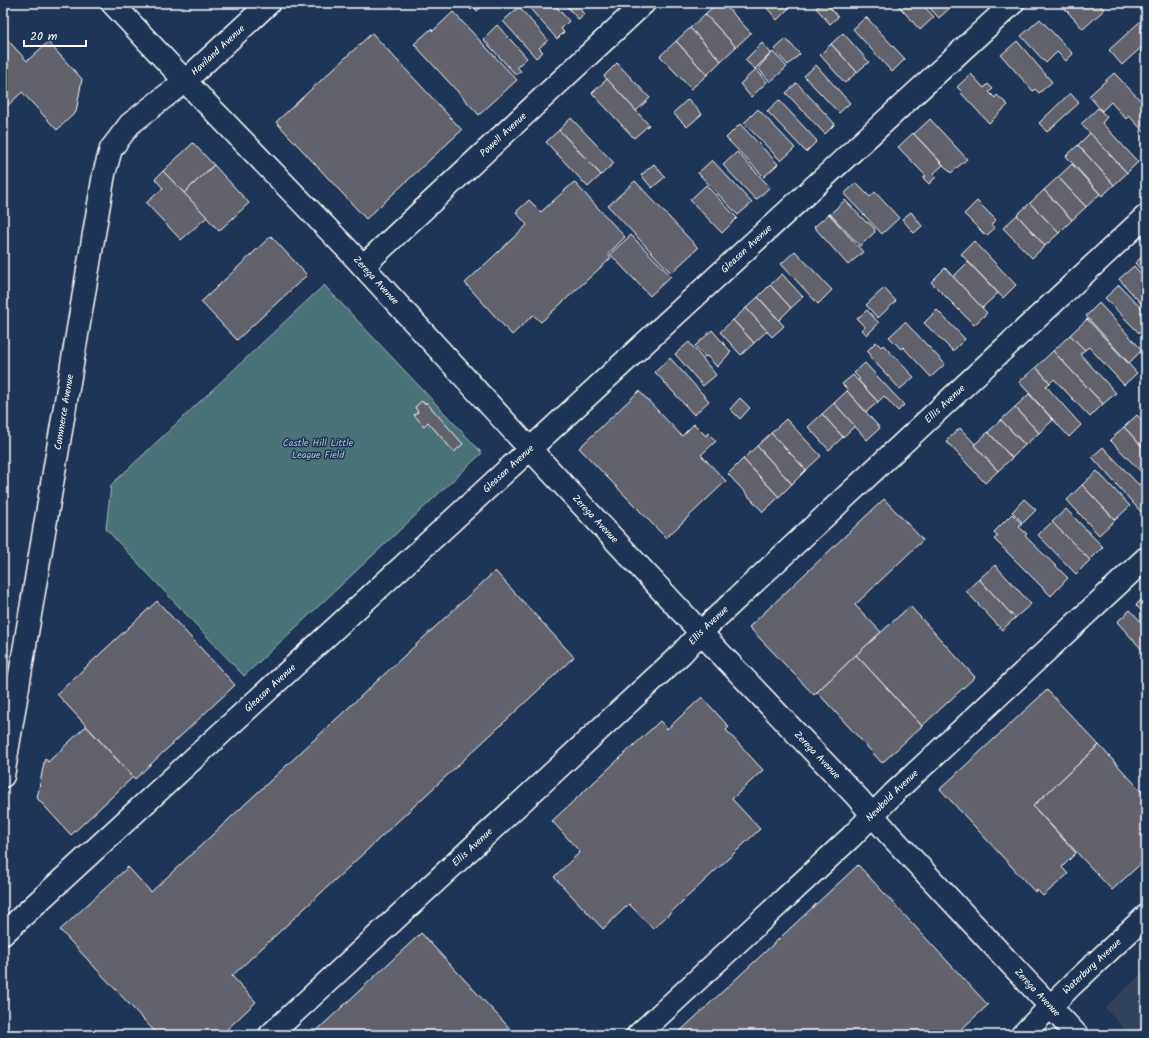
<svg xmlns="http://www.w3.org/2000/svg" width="1149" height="1038" viewBox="0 0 1149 1038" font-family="Kalam,sans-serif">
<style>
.built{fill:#32425d}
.green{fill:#4a7377;stroke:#a4b9bb}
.building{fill:#62626c;stroke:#fff}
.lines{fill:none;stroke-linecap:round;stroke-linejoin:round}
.minor-casing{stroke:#fff;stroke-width:25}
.secondary-casing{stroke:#fff;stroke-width:25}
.minor{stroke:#1d3557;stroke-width:22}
.secondary{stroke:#1d3557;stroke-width:22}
.labels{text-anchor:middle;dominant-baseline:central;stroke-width:3;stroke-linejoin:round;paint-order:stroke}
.street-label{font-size:10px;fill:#fff;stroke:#1d3557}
.park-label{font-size:10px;fill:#aec0c2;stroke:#1d3557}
</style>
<rect width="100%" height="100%" fill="#1d3557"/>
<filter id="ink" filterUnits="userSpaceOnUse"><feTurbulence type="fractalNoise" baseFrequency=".025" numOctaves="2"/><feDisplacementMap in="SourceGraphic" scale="8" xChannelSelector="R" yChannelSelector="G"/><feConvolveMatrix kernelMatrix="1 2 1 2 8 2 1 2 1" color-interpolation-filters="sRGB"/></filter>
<g filter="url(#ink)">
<path class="built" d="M1146,970V1035H1130L1105,1008Z"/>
<path class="green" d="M324,285L482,453L244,676L106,529L111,485Z"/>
<g class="building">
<path d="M465,3H486L477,11L474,7L471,10Z"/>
<path d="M525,3H553L569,21L561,29L564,32L557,39Z"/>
<path d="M564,3H589L581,11L584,14L579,20Z"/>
<path d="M717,3H723L751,33L736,47L705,14Z"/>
<path d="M763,3H792L793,4L777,20Z"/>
<path d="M821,3H826L838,17L830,24L816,8Z"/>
<path d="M896,3H921L934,17L920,30Z"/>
<path d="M925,3H953L954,4L939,18Z"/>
<path d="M1060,3H1098L1104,10L1083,29Z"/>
<path d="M519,7L548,40L539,48L543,52L536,58L503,21Z"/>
<path d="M453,12L517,80L479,115L414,44L431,29L433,31Z"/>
<path d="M705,14L736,47L721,61L690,28Z"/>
<path d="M1146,16V43L1122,65L1109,50Z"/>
<path d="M866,17L905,59L892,72L853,29Z"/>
<path d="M1040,19L1073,54L1066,61L1057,52L1046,63L1021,36Z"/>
<path d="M497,25L527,58L517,67L521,71L516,75L483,39Z"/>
<path d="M690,28L721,61L707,75L676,41Z"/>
<path d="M372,33L462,130L366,219L276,122Z"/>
<path d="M843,33L869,62L857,72L831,44Z"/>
<path d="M3,35L27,61L48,42L82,79L76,112L57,130L22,92L3,110Z"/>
<path d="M786,39L800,54L788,65L774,50Z"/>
<path d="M676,41L707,75L691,89L660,56Z"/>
<path d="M1017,41L1052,82L1039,93L1035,89L1033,91L1001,55Z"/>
<path d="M762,43L771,53L755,69L745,60Z"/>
<path d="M831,44L857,72L845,83L820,55Z"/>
<path d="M1146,45V58L1140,51Z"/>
<path d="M773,52L787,67L770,82L758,68Z"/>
<path d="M617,63L650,98L636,111L604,76Z"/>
<path d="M816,65L850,103L839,113L804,76Z"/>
<path d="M756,69L767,82L751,97L740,84Z"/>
<path d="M1114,73L1146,106V134L1129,116L1126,119L1111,102L1102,111L1089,96Z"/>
<path d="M971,74L984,88L988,84L993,89L989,92L995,98L997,95L1008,105L989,123L961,93L962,92L957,87Z"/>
<path d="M607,79L649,125L634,138L592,93Z"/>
<path d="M797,83L835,124L825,134L786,93Z"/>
<path d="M1070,93L1079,103L1047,132L1039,123Z"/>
<path d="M688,99L702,114L687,127L673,113Z"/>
<path d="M779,100L817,141L806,152L767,111Z"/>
<path d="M1098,108L1107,117L1102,123L1138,162L1127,173L1081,124Z"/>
<path d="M758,109L795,148L781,161L744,123Z"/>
<path d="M571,118L614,163L601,175L559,130Z"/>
<path d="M930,119L967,159L951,173L914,134Z"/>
<path d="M740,124L778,164L764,177L726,138Z"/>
<path d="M559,130L601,175L588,187L546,142Z"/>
<path d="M913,133L943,165L933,174L936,177L929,184L923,178L926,176L898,147Z"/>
<path d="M1090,133L1127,173L1114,185L1078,145Z"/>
<path d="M193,143L214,165L184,193L163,171Z"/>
<path d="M1078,145L1114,185L1102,196L1066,156Z"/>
<path d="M737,152L770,187L756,200L723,165Z"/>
<path d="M712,160L752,203L738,215L698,173Z"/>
<path d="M654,164L665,177L652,188L641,175Z"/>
<path d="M1072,164L1100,194L1086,207L1058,177Z"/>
<path d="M214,165L249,203L219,231L184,193Z"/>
<path d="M163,171L207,217L181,240L146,203L163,188L155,179Z"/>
<path d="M1058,177L1086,207L1072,220L1044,190Z"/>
<path d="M635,181L698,248L671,273L608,206Z"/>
<path d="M574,182L625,237L608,254L611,258L541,322L533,315L512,335L465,283L527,225L516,212L529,200L541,212Z"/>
<path d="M856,183L870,197L875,192L899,218L882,234L844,194Z"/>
<path d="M706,185L737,218L722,233L690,200Z"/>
<path d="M1044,190L1072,220L1059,233L1030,203Z"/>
<path d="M845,200L866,222L869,223L874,228L875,232L860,246L830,214Z"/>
<path d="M977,201L996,220L991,225L995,228L986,236L964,214Z"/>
<path d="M1030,203L1059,233L1045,246L1017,215Z"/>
<path d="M911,212L922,226L914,233L902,219Z"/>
<path d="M829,214L863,252L848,265L814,227Z"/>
<path d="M1017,215L1045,246L1032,258L1003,228Z"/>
<path d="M631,235L671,276L650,296L610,254Z"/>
<path d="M271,236L307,275L237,340L201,302Z"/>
<path d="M974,241L1016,285L1003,298L961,254Z"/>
<path d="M795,251L832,290L818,304L781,264Z"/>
<path d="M1142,257L1146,261V275L1135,263Z"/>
<path d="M968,262L998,293L982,308L953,277Z"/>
<path d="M1134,266L1146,279V309L1119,279Z"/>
<path d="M945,268L987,313L974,325L931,282Z"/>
<path d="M782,274L803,297L791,308L770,285Z"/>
<path d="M770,285L791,308L779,320L758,297Z"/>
<path d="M1119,285L1146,313V326L1139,333L1105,298Z"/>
<path d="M884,288L896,301L878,318L866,305Z"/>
<path d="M758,297L784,326L772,337L746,308Z"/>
<path d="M1099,303L1142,350L1129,363L1086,316Z"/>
<path d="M746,308L767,331L754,343L733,320Z"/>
<path d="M867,310L879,323L867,335L862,330L865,327L857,319Z"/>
<path d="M937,310L965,339L953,351L924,323Z"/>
<path d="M1087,319L1137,373L1124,385L1089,347L1085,350L1070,335Z"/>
<path d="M733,320L754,343L741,355L720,332Z"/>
<path d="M905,322L945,364L931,377L903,347L901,349L889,337Z"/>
<path d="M712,330L731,352L717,367L707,356L705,357L695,346Z"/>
<path d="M1070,335L1085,350L1080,354L1116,393L1103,404L1053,351Z"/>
<path d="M689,342L716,375L703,386L675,354Z"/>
<path d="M876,342L881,347L883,345L914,377L900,389L870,357L871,355L867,351Z"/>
<path d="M1053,351L1103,404L1090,417L1054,379L1050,383L1036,367Z"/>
<path d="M670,358L709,401L694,415L655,372Z"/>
<path d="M865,363L904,405L898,411L884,396L878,402L858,380L860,379L854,373Z"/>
<path d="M1036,367L1050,383L1046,386L1081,425L1069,437L1019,382Z"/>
<path d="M853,375L878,402L866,412L847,391L848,390L842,384Z"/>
<path d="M639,391L682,436L694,424L706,436L708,433L716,441L701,455L726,481L666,538L579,448Z"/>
<path d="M847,391L880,428L867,440L834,403Z"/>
<path d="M1029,394L1053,420L1039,433L1015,407Z"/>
<path d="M740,398L750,408L740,419L730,409Z"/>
<path d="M422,401L425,404L426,402L463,444L454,452L428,422L424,426L414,415L418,412L415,407Z"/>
<path d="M834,403L855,426L843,437L822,414Z"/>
<path d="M1015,407L1039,433L1025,445L1001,420Z"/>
<path d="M822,414L843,437L829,450L808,427Z"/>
<path d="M1137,415L1146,425V451L1124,427Z"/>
<path d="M786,419L821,456L806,470L771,433Z"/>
<path d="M1001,420L1025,445L1012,458L988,432Z"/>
<path d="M1124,427L1146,451V477L1110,440Z"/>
<path d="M960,428L975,444L974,445L998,471L985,483L946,441Z"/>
<path d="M988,432L1012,458L998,471L974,445Z"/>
<path d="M771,433L806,470L792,484L757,446Z"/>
<path d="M757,446L792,484L779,497L743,459Z"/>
<path d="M1103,447L1139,485L1142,481L1146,485V507L1141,512L1092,457Z"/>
<path d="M743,459L779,497L763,512L728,474Z"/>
<path d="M1097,471L1130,506L1115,520L1082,485Z"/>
<path d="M1082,485L1115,520L1099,535L1067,500Z"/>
<path d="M884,499L923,540L855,605L881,632L814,695L749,627Z"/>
<path d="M1024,499L1036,510L1023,523L1012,512Z"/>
<path d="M1066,509L1103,547L1090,560L1052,522Z"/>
<path d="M1012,514L1022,524L1019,527L1027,534L1025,536L1068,578L1051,596L994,539L998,536L994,532Z"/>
<path d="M1052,522L1090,560L1076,574L1038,535Z"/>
<path d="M995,565L1031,604L1015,618L979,579Z"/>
<path d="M495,571L574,657L232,976L256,1002L221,1035H158L60,930L128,867L151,892Z"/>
<path d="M979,579L1015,618L1002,630L966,591Z"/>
<path d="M1146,595V616L1136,605Z"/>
<path d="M157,601L235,685L135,779L57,694Z"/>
<path d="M910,606L975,677L922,726L856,655Z"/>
<path d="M1130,610L1146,627V654L1117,622Z"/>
<path d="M856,655L922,726L882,763L817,692Z"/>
<path d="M1047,690L1099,745L1033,806L1076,853L1062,867L1068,874L1043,896L1037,890L1035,892L940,789Z"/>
<path d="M702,697L729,727L726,730L763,770L732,799L760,829L653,929L629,904L603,929L554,877L580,852L552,821L660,721L667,729Z"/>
<path d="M86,726L133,777L71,835L37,798L45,758L48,762Z"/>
<path d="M1099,745L1146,796V859L1112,890L1033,806Z"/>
<path d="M858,865L988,1005L955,1035H676Z"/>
<path d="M421,933L516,1035H312Z"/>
</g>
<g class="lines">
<defs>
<g id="minor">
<path id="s1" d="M185,81L269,3"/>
<path id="s2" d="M363,266L644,3"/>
<path id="s3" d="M3,934L530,449L1013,3"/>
<path id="s4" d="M270,1035L681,654L701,632L1146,216"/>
<path id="s5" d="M638,1035L808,877L851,837L894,793L1146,558"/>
<path id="s6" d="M1022,1035L1073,984L1146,916"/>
</g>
<g id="secondary">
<path id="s7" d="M112,3L185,81L349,251L530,449L719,652L857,797L889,834L1077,1035"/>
<path id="s8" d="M3,776L104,174L111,149L130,124L185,81"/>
</g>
</defs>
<use href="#minor" class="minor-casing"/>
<use href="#secondary" class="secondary-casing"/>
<use href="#minor" class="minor"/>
<use href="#secondary" class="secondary"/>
</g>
</g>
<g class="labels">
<g class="street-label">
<text stroke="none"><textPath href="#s1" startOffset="45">Haviland Avenue</textPath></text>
<text stroke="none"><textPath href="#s2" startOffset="192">Powell Avenue</textPath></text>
<text stroke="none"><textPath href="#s3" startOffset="1011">Gleason Avenue</textPath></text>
<text stroke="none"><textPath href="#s7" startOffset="383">Zerega Avenue</textPath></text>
<text stroke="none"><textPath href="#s4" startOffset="924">Ellis Avenue</textPath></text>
<text stroke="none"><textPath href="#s8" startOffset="369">Commerce Avenue</textPath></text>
<text stroke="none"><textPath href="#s3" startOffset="687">Gleason Avenue</textPath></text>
<text stroke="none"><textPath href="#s7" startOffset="707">Zerega Avenue</textPath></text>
<text stroke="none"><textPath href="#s4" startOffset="600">Ellis Avenue</textPath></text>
<text stroke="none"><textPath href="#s3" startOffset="363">Gleason Avenue</textPath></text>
<text stroke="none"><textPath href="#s7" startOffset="1031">Zerega Avenue</textPath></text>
<text stroke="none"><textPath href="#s5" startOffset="349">Newbold Avenue</textPath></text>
<text stroke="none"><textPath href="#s4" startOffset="276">Ellis Avenue</textPath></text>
<text stroke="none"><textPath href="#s6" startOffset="98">Waterbury Avenue</textPath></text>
<text stroke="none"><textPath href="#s7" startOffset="1355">Zerega Avenue</textPath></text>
</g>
<g class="park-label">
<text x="318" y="443">Castle Hill Little<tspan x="318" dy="12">League Field</tspan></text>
</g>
</g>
<rect width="1149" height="1038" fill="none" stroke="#1d3557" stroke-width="16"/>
<rect x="8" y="8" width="1133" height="1022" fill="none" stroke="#fff" stroke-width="1.5" filter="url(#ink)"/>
<path d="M24 40v6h62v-6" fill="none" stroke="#ffffff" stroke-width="2"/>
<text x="30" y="40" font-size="12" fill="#ffffff" stroke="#1d3557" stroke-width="3" paint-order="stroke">20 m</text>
</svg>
